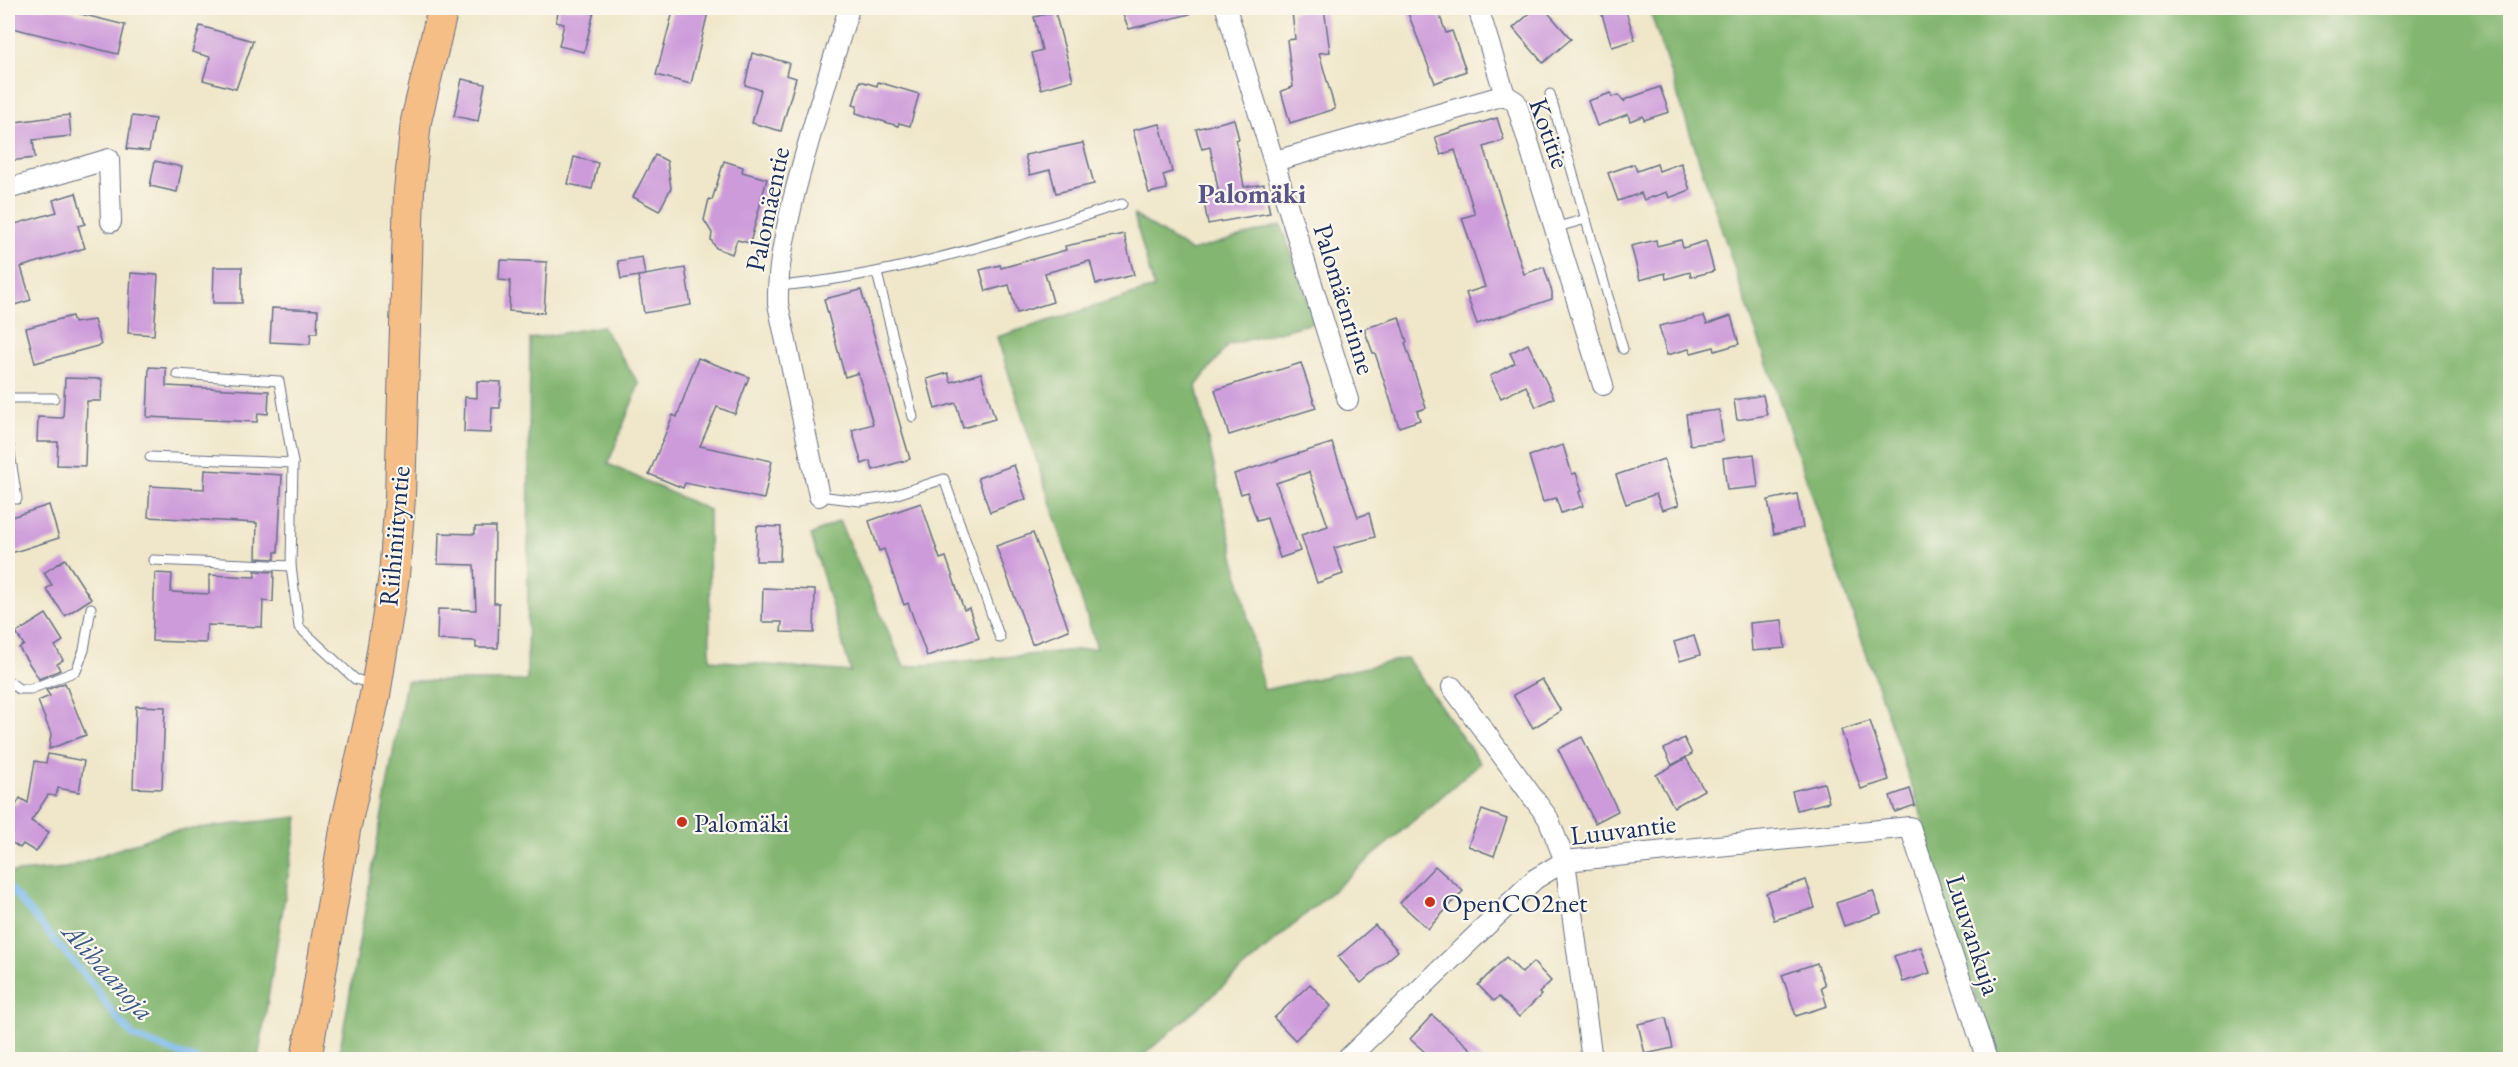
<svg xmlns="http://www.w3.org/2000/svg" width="2518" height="1067" viewBox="0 0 2518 1067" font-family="'EB Garamond',serif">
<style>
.forest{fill:#83b671;stroke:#4f7268;stroke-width:1.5}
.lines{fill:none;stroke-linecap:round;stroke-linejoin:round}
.stream{stroke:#7ab8ed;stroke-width:7}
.building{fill:#cd9bda}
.lane-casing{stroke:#666f84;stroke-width:11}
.street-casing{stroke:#666f84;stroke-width:22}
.primary-casing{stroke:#666f84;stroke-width:32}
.lane{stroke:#fff;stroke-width:9}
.street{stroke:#fff;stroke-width:20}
.primary{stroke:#f6be87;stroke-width:30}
.poi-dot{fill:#c8321e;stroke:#fbf7ec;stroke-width:2}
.labels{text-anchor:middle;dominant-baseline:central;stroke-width:4.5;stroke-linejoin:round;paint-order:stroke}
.street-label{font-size:27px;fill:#1b2f5e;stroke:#fbf7ec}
.poi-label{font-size:27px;fill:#1b2f5e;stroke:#fbf7ec;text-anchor:start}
.neighbourhood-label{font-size:28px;font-weight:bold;fill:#595589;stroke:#fbf7ec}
.water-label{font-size:28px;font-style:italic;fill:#385889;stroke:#fbf7ec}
</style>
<rect width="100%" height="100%" fill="#fbf7ec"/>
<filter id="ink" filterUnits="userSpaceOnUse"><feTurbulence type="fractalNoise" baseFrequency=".0167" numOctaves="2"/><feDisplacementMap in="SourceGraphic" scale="12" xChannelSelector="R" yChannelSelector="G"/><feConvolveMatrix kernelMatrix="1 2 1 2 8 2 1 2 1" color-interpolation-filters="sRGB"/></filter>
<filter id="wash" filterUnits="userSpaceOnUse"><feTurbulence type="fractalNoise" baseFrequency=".008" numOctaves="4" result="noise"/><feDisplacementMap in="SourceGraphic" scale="24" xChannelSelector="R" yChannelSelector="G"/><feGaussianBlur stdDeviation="1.35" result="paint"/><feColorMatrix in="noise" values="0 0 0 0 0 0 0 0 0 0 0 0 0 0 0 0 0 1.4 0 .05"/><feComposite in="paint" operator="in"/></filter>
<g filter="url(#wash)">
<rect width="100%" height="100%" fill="#f0e7ca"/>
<g class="forest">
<path d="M1649,8H2510V1059H1998L1942,900L1920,810L1740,285Z"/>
<path d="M1134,215L1191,251L1281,225L1316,322L1228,345L1196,386L1264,690L1407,658L1480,763L1139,1059L338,1060L406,681H527L530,339L602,326L639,384L608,464L709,510L710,660L851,672L811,535L839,521L904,667L1097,648L997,337L1154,288Z"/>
<path d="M298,817L258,1059H8V873L66,868L166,832Z"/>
</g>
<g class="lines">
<path class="stream" d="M8,886L94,986L114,1015L134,1037L197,1060"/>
</g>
<g id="blocks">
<g class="building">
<path d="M8,8H57L125,25L118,54L8,27Z"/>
<path d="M559,8H595L584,52L559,46L564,24L556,22Z"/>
<path d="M674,8H709L691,84L656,75Z"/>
<path d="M1120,8H1189L1190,14L1129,29Z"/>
<path d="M1324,8L1330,52L1319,53L1335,109L1290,123L1281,91L1293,87L1287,40L1295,39L1292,12Z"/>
<path d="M1406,8H1437L1446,33L1452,31L1466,71L1435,83Z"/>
<path d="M1536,8H1544L1571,39L1543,63L1513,28Z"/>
<path d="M1600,8H1625L1635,40L1612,47Z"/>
<path d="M1055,12L1073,80L1041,89L1032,53L1042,50L1034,17Z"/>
<path d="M200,26L253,41L236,89L203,80L210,57L192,52Z"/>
<path d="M752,53L789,63L786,75L796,78L781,131L752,123L761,90L745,85Z"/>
<path d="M462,79L485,84L478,121L454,116Z"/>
<path d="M860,81L877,86L878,82L919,94L910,126L899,123L898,126L856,113L857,106L853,105Z"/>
<path d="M1660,87L1669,112L1644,120L1643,116L1630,121L1628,114L1597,126L1588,101L1611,93L1612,97L1618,95L1625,102L1624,100Z"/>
<path d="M69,115L71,136L33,140L35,158L8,161V123Z"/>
<path d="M132,116L155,119L149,151L127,149Z"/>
<path d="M1497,118L1504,140L1484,147L1524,274L1544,267L1552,292V299L1477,324L1466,293L1485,287L1462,218L1475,214L1455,150L1441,155L1435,137Z"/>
<path d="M1234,119L1239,139L1236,140L1244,187L1264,184L1270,213L1208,224L1203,197L1219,194L1210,147L1202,149L1196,129Z"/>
<path d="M1160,124L1172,172L1163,175L1167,189L1149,193L1133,130Z"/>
<path d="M1083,143L1094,184L1056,193L1050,170L1030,175L1025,155Z"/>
<path d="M655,155L667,161L671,188L659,211L633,197Z"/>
<path d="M574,157L598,163L592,189L568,184Z"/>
<path d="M155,161L182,167L177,192L150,186Z"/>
<path d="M724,161L743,167L742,172L767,179L750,243L737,240L732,254L716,248L711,240L712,233L704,220L709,199L712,200Z"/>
<path d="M1681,163L1690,190L1669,198L1667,192L1644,200L1641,193L1618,201L1608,173L1634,164L1637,171L1657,164L1659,171Z"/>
<path d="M76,193L85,224L78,226L85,248L21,267L31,300L8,307V226L57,212L53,200Z"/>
<path d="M1124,234L1134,275L1096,284L1090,261L1045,273L1053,302L1017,313L1009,285L986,291L980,270L1000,265L1001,268L1066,250L1065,246Z"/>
<path d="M1656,240L1657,246L1681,240L1683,248L1706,241L1714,271L1691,277L1690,272L1666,279L1665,273L1640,280L1631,246Z"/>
<path d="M642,257L645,275L685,268L691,305L644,313L638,276L645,275L621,279L618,261Z"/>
<path d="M500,260L547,262L544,313L509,311L510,281L499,280Z"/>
<path d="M214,267H242V303H213Z"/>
<path d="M131,273L158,275L154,335L128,333Z"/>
<path d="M861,290L910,459L873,470L870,461L862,464L852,430L873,424L858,373L845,377L824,299Z"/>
<path d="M272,308L318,310L317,333H311L310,344L270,342Z"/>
<path d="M72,316L74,323L94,320L101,345L35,363L26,328Z"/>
<path d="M1704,316L1707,324L1731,316L1739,344L1715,351L1714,347L1691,353L1689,349L1667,355L1659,326Z"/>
<path d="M1399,317L1407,342L1405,343L1426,408L1417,411L1420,420L1399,427L1375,353H1373L1364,329Z"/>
<path d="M1528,344L1554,398L1536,407L1526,386L1501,398L1490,376L1515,363L1510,353Z"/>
<path d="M698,358L749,377L735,414L717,407L700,446L772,461L764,499L685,483L683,488L649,474L673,415L677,417Z"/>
<path d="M1301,363L1316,408L1229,435L1215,390Z"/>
<path d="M149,367L166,368V386L269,391L268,414L258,413L257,422L147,417Z"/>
<path d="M948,373L951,382L981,373L995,419L963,428L956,403L935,409L927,379Z"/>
<path d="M65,378L102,379L101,401H87L85,466L57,465L58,442H37L38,417L63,418Z"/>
<path d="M477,381L501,382L500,408H492L491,433L464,432L465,397L477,398Z"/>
<path d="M1763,395L1767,415L1737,420L1734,400Z"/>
<path d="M1719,410L1723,441L1690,445L1686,414Z"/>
<path d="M1332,443L1358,517L1369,513L1375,537L1334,548L1343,574L1317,583L1301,535L1328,526L1309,472L1276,483L1300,551L1280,558L1267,518L1257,521L1247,492L1241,494L1234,474Z"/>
<path d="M1563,445L1572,474L1576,473L1582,491L1579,492L1583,506L1561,513L1556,498L1543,502L1529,456Z"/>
<path d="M1754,454L1758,487L1727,490L1723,458Z"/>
<path d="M1664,459L1679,505L1662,510L1656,494L1626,504L1616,475Z"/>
<path d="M1014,465L1026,499L990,512L978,478Z"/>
<path d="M205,470L282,475L278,552H275V559L256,558L257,523L148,517L150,486L204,489Z"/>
<path d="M1797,494L1803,528L1774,534L1768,500Z"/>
<path d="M921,503L940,559L946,557L964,610L969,608L979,638L927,656L908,603L904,605L884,549L879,551L869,521Z"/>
<path d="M49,505L59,538L8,554V518Z"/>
<path d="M757,526L781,527L780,561H756Z"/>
<path d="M475,527H495L494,603H499L498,648H476V641L437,640L438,609L476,610L474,565L438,564L439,533L475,534Z"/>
<path d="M1033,533L1069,630L1032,644L996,546Z"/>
<path d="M65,559L91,599L65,616L46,589L52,585L44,573Z"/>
<path d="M255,571L274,572L273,602L263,601L262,627L207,625L206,643L152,641L155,573L172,574L171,592L209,594V575L255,577Z"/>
<path d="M763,588L815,590L814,633L781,632L782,622H762Z"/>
<path d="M46,614L63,641L55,646L63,660L57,664L60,670L39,679L19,648L24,645L16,633Z"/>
<path d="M1782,620L1785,648L1752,651L1750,623Z"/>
<path d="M1694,636L1700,655L1680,661L1674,642Z"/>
<path d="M1542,679L1561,711L1533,728L1513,695Z"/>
<path d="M65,683L86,735L49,749L51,734L38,701L50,696L46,690Z"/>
<path d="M136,706L165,707L162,789L133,788Z"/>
<path d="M1870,721L1889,780L1861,789L1841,730Z"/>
<path d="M1582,737L1618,811L1595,823L1558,749Z"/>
<path d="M1684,738L1692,754L1672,765L1664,749Z"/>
<path d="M48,754L84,761L79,792L58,788L56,796L48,795L31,821L49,832L36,852L23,844L20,848L8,840V800L16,805L20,798L28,803L35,761L46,763Z"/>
<path d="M1686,758L1704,790L1674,807L1656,775Z"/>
<path d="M1824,783L1829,802L1797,810L1792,791Z"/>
<path d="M1910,789L1915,805L1895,812L1890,796Z"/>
<path d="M1482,810L1507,819L1494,856L1468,846Z"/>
<path d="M1435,866L1463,891L1428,929L1400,903Z"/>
<path d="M1806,880L1815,908L1774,920L1766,893Z"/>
<path d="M1873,891L1881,913L1844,926L1836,903Z"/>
<path d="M1375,925L1398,951L1361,983L1338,957Z"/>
<path d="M1921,947L1930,973L1903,982L1894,956Z"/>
<path d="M1506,957L1522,973L1533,962L1551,981L1539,993L1541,995L1519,1017L1499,997L1494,1001L1478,985Z"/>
<path d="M1817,963L1825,985L1821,987L1827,1006L1796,1016L1782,975Z"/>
<path d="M1310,984L1331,1006L1295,1040L1274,1018Z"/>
<path d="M1432,1015L1482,1059H1433L1410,1039Z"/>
<path d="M1666,1018L1673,1048L1645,1054L1638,1024Z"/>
</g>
</g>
</g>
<g filter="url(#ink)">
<use href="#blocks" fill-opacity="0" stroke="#666f84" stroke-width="1.5"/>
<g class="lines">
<defs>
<g id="lane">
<path d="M1550,94L1623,349"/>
<path d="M1554,228L1586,219"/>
<path d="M877,273L913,417"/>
<path d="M777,286C897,276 1008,239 1122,204"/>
<path d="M177,374L279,381L293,463L291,566L299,627L355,679L372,684"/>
<path d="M8,398H54"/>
<path d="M8,440L17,499"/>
<path d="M150,457L293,463"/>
<path d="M819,496L860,501L888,497L944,479L1000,638"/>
<path d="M153,560L291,566"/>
<path d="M8,681L19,689H31L76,671L84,650L91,608"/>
</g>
<g id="street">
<path d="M1226,8L1348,400"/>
<path d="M1478,8L1505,95"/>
<path d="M1275,161L1505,95L1516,102L1603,385"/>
<path d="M8,189L109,159L111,222"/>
<path d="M819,496L778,304C777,268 785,235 793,200C809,135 830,71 849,8"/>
<path d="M1452,687L1548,818L1565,861L1592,1060"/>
<path d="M1346,1060L1535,879L1565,861L1910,827L1987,1060"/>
</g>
<path id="primary" d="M306,1060L345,830L375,695L394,576L400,497L409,191L416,121L443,8"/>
</defs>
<use href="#lane" class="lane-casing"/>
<use href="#street" class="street-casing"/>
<use href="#primary" class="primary-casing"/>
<use href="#lane" class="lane"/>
<use href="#street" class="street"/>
<use href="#primary" class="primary"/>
</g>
</g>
<g class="poi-dot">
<circle cx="682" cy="822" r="6"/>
<circle cx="1430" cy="902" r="6"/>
</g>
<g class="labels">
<g class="street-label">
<text transform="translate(1550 133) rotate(70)">Kotitie</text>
<text transform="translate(767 209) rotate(-78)">Palomäentie</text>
<text transform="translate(1345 299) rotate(73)">Palomäenrinne</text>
<text transform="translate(394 536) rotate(-85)">Riihiniityntie</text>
<text transform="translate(1623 829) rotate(-7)">Luuvantie</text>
<text transform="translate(1974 935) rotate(72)">Luuvankuja</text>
</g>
<g class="poi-label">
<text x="694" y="822">Palomäki</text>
<text x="1442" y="902">OpenCO2net</text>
</g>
<g class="neighbourhood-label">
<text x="1252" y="193">Palomäki</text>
</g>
<g class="water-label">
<text transform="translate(109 971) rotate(48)">Alihaanoja</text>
</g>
</g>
<rect width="2518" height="1067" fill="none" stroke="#fbf7ec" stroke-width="30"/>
</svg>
